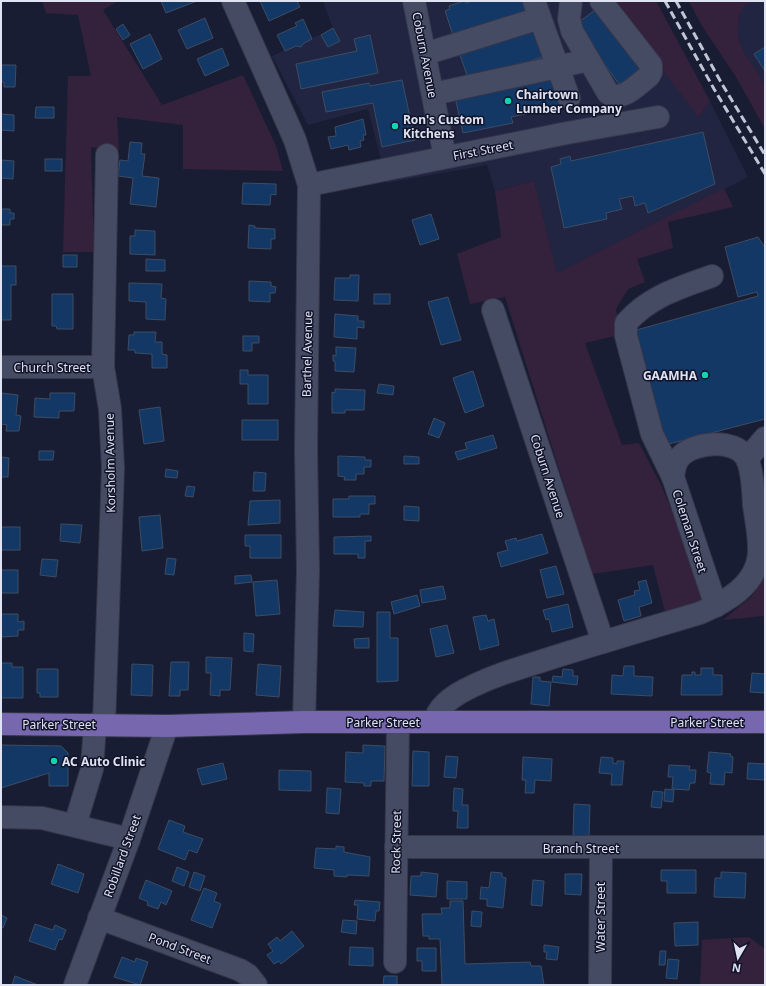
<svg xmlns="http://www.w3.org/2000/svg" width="766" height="986" viewBox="0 0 766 986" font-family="'Noto Sans',sans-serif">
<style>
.built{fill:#212541}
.green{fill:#34213c}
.building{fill:#143865;stroke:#3c4c62}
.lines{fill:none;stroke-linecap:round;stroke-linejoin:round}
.minor-casing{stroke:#35374a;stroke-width:24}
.major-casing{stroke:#35374a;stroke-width:24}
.minor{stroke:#464b64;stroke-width:22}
.major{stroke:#7767af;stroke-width:22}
.rail{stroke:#c1c5d5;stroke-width:3;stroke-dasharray:8 4;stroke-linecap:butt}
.poi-dot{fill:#10d5b4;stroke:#111329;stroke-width:1.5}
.labels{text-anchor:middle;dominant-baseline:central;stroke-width:3;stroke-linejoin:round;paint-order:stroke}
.street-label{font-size:12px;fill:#dfe3f2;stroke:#111329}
.poi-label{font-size:12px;font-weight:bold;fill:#dfe3f2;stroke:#111329;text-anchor:start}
</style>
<rect width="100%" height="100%" fill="#191d33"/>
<g class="built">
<path d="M323,1H655L699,117L710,101L748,177L557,274L534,181L495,191L487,165L387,183L368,109L308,125L272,56L333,29Z"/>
<path d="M732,1H765V87L742,49L737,31L740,12Z"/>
</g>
<g class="green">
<path d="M42,1H118L103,10L162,105L243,75L276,146L283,171L183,169V125L117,117L119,150L91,147L94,252H63L68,76H91L78,15L46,13Z"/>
<path d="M608,1H656L710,101L699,117Z"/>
<path d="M689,1H754C746,4 740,10 739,18C733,50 754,60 764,85C766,94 765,118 765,129L736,77L702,26Z"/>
<path d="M534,181L557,273L724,188L733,207L668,222L673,248L637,259L645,282L628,289L616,309L619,335L585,343L622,445L639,443L662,487L702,587L703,594L702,601L666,616L653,565L592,574L505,297L470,304L457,254L501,237L495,191Z"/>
<path d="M765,574V616L723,620L752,596Z"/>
<path d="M749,937L765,949V985H700L702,940Z"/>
</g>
<g class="building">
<path d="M161,1H197L166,13Z"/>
<path d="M260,1H297L300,7L269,21Z"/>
<path d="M464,1L466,3L472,1H522L526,13L454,38L445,11L450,9L449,6Z"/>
<path d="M598,8L643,71L621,87L576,24Z"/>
<path d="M205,18L213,38L187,49L178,30Z"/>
<path d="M303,19L312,39L304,43L301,47L296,46L285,51L277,35L297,26L295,23Z"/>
<path d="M123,24L130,35L123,40L116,29Z"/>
<path d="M536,26L545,56L469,81L459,52Z"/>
<path d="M333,28L340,41L328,47L321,35Z"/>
<path d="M150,34L162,59L143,69L130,44Z"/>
<path d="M370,35L378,73L301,89L296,64L357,51L354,39Z"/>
<path d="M765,47V71L754,54Z"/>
<path d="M222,48L229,65L205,76L197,59Z"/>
<path d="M1,65H16L15,87H4V82H1Z"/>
<path d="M555,76L562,106L511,117L513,123L463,133L455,97Z"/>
<path d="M402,80L415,140L382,147L373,103L326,112L322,92L369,83L370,86Z"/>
<path d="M36,107H54V118H35Z"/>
<path d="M1,114L14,115V131L1,130Z"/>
<path d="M363,119L366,135H363L364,140L360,141L361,147L349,150L348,145L331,149L328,137L336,136L335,127Z"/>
<path d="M703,132L715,184L648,213L645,203L635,206L633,196L619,199L622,209L606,213L607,219L564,228L551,167L561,164L560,159L570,156L571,161Z"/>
<path d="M130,142L142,143L141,154H145L142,176L159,178L156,207L130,204L133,178L118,176L120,160L128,161Z"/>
<rect x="45" y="159" width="17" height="12"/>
<path d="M1,160L14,161L13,179L1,178Z"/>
<path d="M243,183L276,184V195L271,194L270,205L242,204Z"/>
<path d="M1,209H10V213H14V219H10V225H1Z"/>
<path d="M431,214L439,239L420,245L412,220Z"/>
<path d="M249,225L255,226V228L275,229V239H271V249L248,248Z"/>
<path d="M135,230L155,231V255L130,254V236H135Z"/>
<path d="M758,237L765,248V419L665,445L633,331L758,296L757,292L738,297L725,247Z"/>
<rect x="63" y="255" width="14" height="12"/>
<path d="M146,259L165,260V271H146Z"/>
<path d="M1,266H16V285H11V320H1V325Z"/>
<path d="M350,275H359L358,301L334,300L335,278H350Z"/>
<path d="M249,281L271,282V286L276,287L275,293H270V302L249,301Z"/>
<path d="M129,283L162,284L161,298L166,299L165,320L146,319V302L129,301Z"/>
<path d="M52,294H73V329H57L56,326H52Z"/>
<rect x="374" y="294" width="16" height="10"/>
<path d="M448,297L461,340L441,345L428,302Z"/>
<path d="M335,314L358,316V321H364V328L357,327V339L334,337Z"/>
<path d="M134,332H156L155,342H162V354L167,355V368H152V354L135,353V350H128L129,335H134Z"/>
<path d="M243,336H259V343H252V351H243Z"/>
<path d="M336,347L356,348L354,372L335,371V361H333V355L336,356Z"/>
<path d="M240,370H248V375H268V404H248V384H240Z"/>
<path d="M473,371L484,406L465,413L453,378Z"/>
<path d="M379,384L394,386L393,395L377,393Z"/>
<path d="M335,389L365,390L364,410H345V413H332V392L335,393Z"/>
<path d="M1,393L18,395L16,415L21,416L19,431H6L7,425L1,424Z"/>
<path d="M50,393H75L74,411H59V418L34,417L35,398L50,399Z"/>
<path d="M160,407L164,441L144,444L139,410Z"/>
<path d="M434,418L445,423L439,438L428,434Z"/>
<rect x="242" y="420" width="36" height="20"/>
<path d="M493,435L497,448L458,460L455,452L467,449L465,443Z"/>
<path d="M39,451H54L53,460H39Z"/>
<path d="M338,456L365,457V460H371V467H364V474H356V480H344L345,477L338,476Z"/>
<path d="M404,456L419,457V464H404Z"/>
<path d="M1,457L9,458L8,477H1Z"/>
<path d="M166,469L178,471L177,478L165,477Z"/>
<path d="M254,472L266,473L265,491H253Z"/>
<path d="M187,486L195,487L193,497L185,496Z"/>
<path d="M349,496H375V504H369V514H360V517H333V499H349Z"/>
<path d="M280,500V523L248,525L250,501Z"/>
<path d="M404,506L419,507V521L404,520Z"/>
<path d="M160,515L163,548L142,551L139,517Z"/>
<path d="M61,524L82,525L80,543L60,541Z"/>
<rect x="1" y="527" width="19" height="23"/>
<path d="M542,534L548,553L501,567L497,553L508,550L505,541L516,538L517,541Z"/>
<path d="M245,535H281V558H250V546H245Z"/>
<path d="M371,536V541H365V558H358V554H334V537Z"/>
<path d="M167,558L176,559L174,575L165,574Z"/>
<path d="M42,559L58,560L56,577L40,575Z"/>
<path d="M556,566L564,594L547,598L540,570Z"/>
<rect x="1" y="570" width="17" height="23"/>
<path d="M251,575L252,582L235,584V576Z"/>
<path d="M277,580L280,614L256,616L253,582Z"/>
<path d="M646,580L652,603L639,607L641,616L624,621L618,600L635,595L634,591L640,590L638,582Z"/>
<path d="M443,586L446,599L422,603L420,590Z"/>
<path d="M417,595L420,606L394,614L391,602Z"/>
<path d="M568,604L573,627L552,632L549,619L546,620L543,610Z"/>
<path d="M335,610L364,612L363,627L333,626Z"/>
<path d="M377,612H390V638H398V681L377,682Z"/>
<path d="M1,614H18V622L24,621V630H18V636L1,637Z"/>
<path d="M486,615L488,621L494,619L499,645L480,650L473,617Z"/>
<path d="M447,625L454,653L436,657L430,629Z"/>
<path d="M244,633L254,634L253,652L244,651Z"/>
<path d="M369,638V648H355L354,639Z"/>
<path d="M206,657L232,658L230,690H220V696L210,695L211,673H206Z"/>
<path d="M171,662H189L188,690H180V696H169Z"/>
<path d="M1,663H12V667H23V698H1Z"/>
<path d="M132,664L153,665L152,696L131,695Z"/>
<path d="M258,664L281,666L279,697L256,695Z"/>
<path d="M624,666H634V676L653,677L652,696L611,694L612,675L623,676Z"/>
<path d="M701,668H713V675H722V695H681L682,675H692V672H695V675H701Z"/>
<path d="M37,669H58V697H40V693H37Z"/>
<path d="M563,669L573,670V676H578L577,685L552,682L553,676L562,677Z"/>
<path d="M752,673L765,674V693L750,692Z"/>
<path d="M533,677H540V681L551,682L549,706L531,704Z"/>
<path d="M1,745L61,746L68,753V786H49V773L1,788Z"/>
<path d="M363,745L385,746L384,781H371V786H364V783L345,782L346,752L363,753Z"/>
<path d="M413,751L429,752V786H412Z"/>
<path d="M709,752L731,754L730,756L733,757L732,773L725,772L724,785L710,784L711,773L707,772Z"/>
<path d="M446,756L458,757L456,778L444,777Z"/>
<path d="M523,757L552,759L551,781L535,780L534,793H525L526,780H522Z"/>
<path d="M601,757L613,758V763L617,764V761H624L622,785H611L612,774L599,773Z"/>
<path d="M223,763L227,779L202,785L197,769Z"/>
<path d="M748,763L765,764V780L747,779Z"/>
<path d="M669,765L690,766L689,770H696L695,783H690L689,790L672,789L673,777H668Z"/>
<path d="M279,770L311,771V791L279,790Z"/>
<path d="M327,788L341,789L339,814L326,813Z"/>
<path d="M454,788L463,789L462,805H468V828H457L458,811H453Z"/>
<path d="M665,789L674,790L673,802L664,801Z"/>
<path d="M653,791L663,792L661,808L651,807Z"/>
<path d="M574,804L590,805L589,838L573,837Z"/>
<path d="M169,820L185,826L183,832L203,839L197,853L189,850L185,860L158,849Z"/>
<path d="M336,846L344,847V852L370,857L369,876L347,875V877L334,876V870L314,868L316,848L336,849Z"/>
<path d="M58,864L84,874L78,893L51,884Z"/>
<path d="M177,867L189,872L184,886L172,881Z"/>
<path d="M661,870H696V893H667V881H661Z"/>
<path d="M194,872L205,876L200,891L189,887Z"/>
<path d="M421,872L438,874L436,897L410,895L411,876H421Z"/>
<path d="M491,872L502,873V877L506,878L503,908L487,906V899H480L481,887L489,888Z"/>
<path d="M721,872L746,873L745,898L714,897L715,878H721Z"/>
<path d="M565,874H582L581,895L565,894Z"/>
<path d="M146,880L172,891L166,905L161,902L158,909L147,905L148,902L139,898Z"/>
<path d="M533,880L544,881L542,906L531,905Z"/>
<path d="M447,881L467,882V899H447Z"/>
<path d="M204,888L217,893L214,901L221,904L212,928L191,920Z"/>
<path d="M355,900L380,902L379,911H376L375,921L357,919L358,905H354Z"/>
<path d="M450,901H463L465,964L530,962L531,966H541L544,985H442L440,939H429V936H423L422,914H442L441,908H450Z"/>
<path d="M472,911L482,912L481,927L471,926Z"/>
<path d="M1,915L7,918L3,928L1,927Z"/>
<path d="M343,920L357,921L356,934L341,932Z"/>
<path d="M698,922V945L675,946L674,923Z"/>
<path d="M35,924L53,930L55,925L66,930L62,940L59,939L55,950L29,941Z"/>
<path d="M292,931L304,946L281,964L279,961L274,964L267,955L273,951L268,944L277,937L280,941Z"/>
<path d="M544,945L559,947L557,960L546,959L547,952H544Z"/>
<path d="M350,947L373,948V966L349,965Z"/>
<path d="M417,948H436V971H422V961H417Z"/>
<path d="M660,951H666L665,965H659Z"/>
<path d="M122,957L135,962L136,958L148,962L140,985L114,977Z"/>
<path d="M668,959L679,960L677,979L666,978Z"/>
<path d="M15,976L38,985H12Z"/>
<path d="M384,976H397V985H383Z"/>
</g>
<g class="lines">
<defs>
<g id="minor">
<path d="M233,1L295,140L309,185L306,450L308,570L304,722"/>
<path d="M414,1L445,157"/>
<path d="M534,1L569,98"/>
<path d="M571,1L569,19L572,31L608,93C622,103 638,84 649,76L651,72V65L601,1"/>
<path d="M425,54L540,18"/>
<path d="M433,94L589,60"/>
<path d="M309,185L567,133L658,117"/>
<path d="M493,310L603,642"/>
<path d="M1,367H103"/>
<path d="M747,459L765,438"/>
<path d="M673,477L652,434L626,336V323C650,296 679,288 712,276"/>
<path d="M435,722C436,708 453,696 465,690C491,676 520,668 548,659C599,643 650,628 700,613C726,602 757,585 759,553C760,538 756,520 754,505C753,490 753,470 746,457C734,438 693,442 680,457C675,462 674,470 673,477L716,606"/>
<path d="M104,724L113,468L110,409L103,367L107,155"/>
<path d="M1,817L42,818L129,839"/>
<path d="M75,825L92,769L95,724"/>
<path d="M396,847H765"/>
<path d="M99,918L240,970L248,975L256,985"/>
<path d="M395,962L398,722"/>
<path d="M75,985L129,839L167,726"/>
<path d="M600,985L601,848"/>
</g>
<path id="major" d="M1,724L167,726L304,722H765"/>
</defs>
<use href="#minor" class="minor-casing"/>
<use href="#major" class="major-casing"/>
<use href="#minor" class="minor"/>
<use href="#major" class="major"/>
<g class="rail">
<path d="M665,1L714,89L765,174"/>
<path d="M676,1L722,84L765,155"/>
</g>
</g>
<g class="poi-dot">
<circle cx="508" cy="101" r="4"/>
<circle cx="395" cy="126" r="4"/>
<circle cx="705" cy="375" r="4"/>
<circle cx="54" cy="761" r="4"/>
</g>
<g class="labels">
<g class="street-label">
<text transform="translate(425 55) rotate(79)">Coburn Avenue</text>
<text transform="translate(483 150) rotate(-11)">First Street</text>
<text transform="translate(307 354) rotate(-89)">Barthel Avenue</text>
<text x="52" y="367">Church Street</text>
<text transform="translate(110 463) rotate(-91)">Korsholm Avenue</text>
<text transform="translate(548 476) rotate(72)">Coburn Avenue</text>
<text transform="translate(690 531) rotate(72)">Coleman Street</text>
<text x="383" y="722">Parker Street</text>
<text x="707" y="722">Parker Street</text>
<text x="59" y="724">Parker Street</text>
<text transform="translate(396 842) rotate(-89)">Rock Street</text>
<text x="581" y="848">Branch Street</text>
<text transform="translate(122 856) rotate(-70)">Robillard Street</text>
<text transform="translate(600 917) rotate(-90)">Water Street</text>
<text transform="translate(180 948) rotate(21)">Pond Street</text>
</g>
<g class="poi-label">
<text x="516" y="94">Chairtown<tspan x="516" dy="14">Lumber Company</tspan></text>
<text x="403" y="119">Ron's Custom<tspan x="403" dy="14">Kitchens</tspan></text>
<text x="697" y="375" text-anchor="end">GAAMHA</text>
<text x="62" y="761">AC Auto Clinic</text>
</g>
</g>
<rect width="766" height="986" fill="none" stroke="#dfe3f2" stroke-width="4"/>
<g transform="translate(738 958) rotate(189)" stroke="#111329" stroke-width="3" paint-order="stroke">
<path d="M0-3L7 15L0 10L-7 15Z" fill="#dfe3f2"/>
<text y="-6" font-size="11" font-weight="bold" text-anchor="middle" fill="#dfe3f2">N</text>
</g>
</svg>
